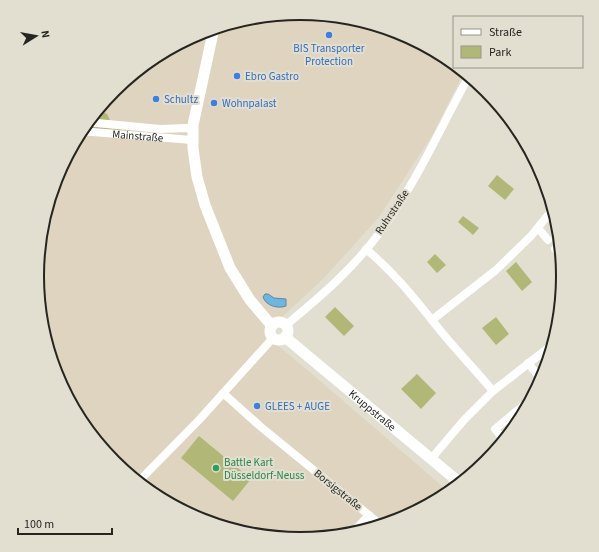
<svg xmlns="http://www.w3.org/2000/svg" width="599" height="552" viewBox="0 0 599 552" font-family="'Source Sans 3',sans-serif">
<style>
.commercial{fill:#ded4bf}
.green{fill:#b1b877}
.water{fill:#6fb5df;stroke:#598aa6}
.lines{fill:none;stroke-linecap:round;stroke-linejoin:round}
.street{stroke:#fff;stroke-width:8}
.secondary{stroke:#fff;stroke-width:11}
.shop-dot{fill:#3f7fe0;stroke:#e2dfd1;stroke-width:1.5}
.leisure-dot{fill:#2e9e5b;stroke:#e2dfd1;stroke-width:1.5}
.labels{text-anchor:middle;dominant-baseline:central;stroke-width:4;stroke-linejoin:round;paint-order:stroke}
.shop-label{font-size:11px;fill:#366cbe;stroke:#e2dfd1;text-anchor:start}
.street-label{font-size:11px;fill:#262520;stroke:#e2dfd1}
.leisure-label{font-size:11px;fill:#27864d;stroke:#e2dfd1;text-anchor:start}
.rim{fill:none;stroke:#262520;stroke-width:2}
</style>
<rect width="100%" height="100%" fill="#e2dfd1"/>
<path class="commercial" d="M300,13L351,18L400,33L446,57L454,64V67H457L464,72L433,134L379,217L324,278L264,334L311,373L449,492L400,519L351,534L299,539L248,534L199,519L153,495L113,462L81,422L56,376L42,327L37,276L42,224L57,175L81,130L114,90L154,57L199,33L248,18Z"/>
<g class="green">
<path d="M98,109L107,114L111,122L89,120Z"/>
<path d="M84,126L165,134L82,129Z"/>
<path d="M497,175L514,189L505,200L488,186Z"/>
<path d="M463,216L479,228L473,235L458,222Z"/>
<path d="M435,254L446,265L437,273L427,262Z"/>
<path d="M516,262L532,282L522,291L506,271Z"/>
<path d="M335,307L354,326L344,336L325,317Z"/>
<path d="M496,317L509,334L496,345L482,328Z"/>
<path d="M417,374L436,393L421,409L401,389Z"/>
<path d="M199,436L251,479L233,501L181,458Z"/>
</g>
<path class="water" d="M265,294H268L274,298L286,299V306C278,309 266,306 263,297Z"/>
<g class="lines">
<g class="street">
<path d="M87,122L160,129L187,128L192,130"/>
<path id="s1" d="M80,131L192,140"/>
<path d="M538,228L548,240"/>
<path d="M366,249C398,276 418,303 444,335C460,354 477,372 493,391"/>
<path d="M555,249L560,255"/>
<path d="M432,320L496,270L531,236L553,209"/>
<path d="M286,325C320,297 354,268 380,232C416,184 440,128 469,76"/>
<path d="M528,363L541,379"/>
<path d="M223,393L261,427L381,525"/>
<path d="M504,440L495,429L530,400"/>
<path d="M431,459L464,420L493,391L552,345"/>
<path d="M138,482L199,420L273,338"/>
<path d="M351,534L369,515"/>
</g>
<g class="secondary">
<path d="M214,28L193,125V148L197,177L205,205L230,268L250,300L272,326"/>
<circle cx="279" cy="331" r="9"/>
<path id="s2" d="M285,337L460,483"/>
</g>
</g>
<g class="shop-dot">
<circle cx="329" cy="35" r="4"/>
<circle cx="237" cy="76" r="4"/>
<circle cx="156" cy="99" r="4"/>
<circle cx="214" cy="103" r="4"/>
<circle cx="257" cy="406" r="4"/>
</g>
<circle class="leisure-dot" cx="216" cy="468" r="4"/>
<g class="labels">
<g class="shop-label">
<text x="329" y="48" text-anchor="middle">BIS Transporter<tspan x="329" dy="13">Protection</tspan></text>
<text x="245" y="76">Ebro Gastro</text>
<text x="164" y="99">Schultz</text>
<text x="222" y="103">Wohnpalast</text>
<text x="265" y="406">GLEES + AUGE</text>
</g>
<g class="street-label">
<text stroke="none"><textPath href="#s1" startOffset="58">Mainstraße</textPath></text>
<text transform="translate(392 212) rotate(-56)">Ruhrstraße</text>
<text stroke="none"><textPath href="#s2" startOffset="114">Kruppstraße</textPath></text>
<text transform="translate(338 490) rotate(39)">Borsigstraße</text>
</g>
<g class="leisure-label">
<text x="224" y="462">Battle Kart<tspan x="224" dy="13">Düsseldorf-Neuss</tspan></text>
</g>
</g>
<path d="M0 0H599V552H0ZM44 276a256 256 0 1 1 512 0a256 256 0 1 1-512 0Z" fill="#e2dfd1" fill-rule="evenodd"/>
<path class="rim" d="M44 276a256 256 0 1 1 512 0a256 256 0 1 1-512 0Z"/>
<rect x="453" y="16" width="130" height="52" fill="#e2dfd1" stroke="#97958a"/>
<rect x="461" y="29" width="20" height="6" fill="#ffffff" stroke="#97958a"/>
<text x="489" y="36" font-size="12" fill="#262520">Straße</text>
<rect x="461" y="46" width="20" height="12" fill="#b1b877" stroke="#97958a"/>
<text x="489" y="56" font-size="12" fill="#262520">Park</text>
<g transform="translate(36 36) rotate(79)" stroke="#e2dfd1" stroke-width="3" paint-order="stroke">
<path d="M0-3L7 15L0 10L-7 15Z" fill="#262520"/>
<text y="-6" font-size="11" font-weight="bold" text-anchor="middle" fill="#262520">N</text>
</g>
<path d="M18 528v6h94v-6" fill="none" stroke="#262520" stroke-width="2"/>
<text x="24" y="528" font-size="12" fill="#262520" stroke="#e2dfd1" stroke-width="3" paint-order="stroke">100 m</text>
</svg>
